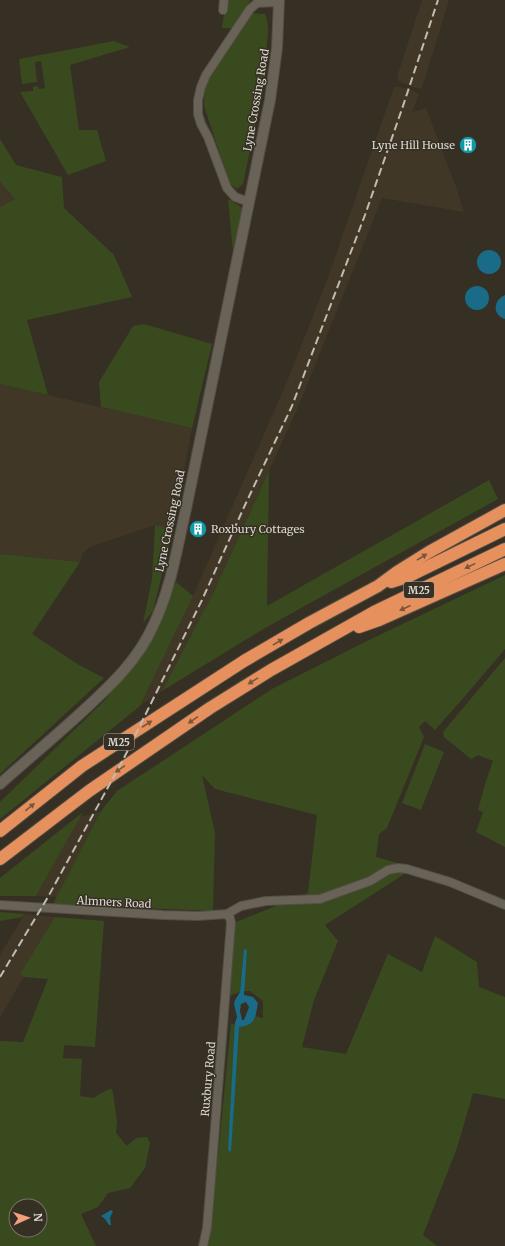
<svg xmlns="http://www.w3.org/2000/svg" width="505" height="1246" viewBox="0 0 505 1246" font-family="Merriweather,serif">
<style>
.built{fill:#413726}
.green{fill:#3a4a1f;fill-rule:evenodd}
.water{fill:#196b87;fill-rule:evenodd}
.lines{fill:none;stroke-linecap:round;stroke-linejoin:round}
.minor-casing{stroke:#524d44;stroke-width:10}
.tertiary-casing{stroke:#524d44;stroke-width:12}
.motorway-casing{stroke:#524d44;stroke-width:14}
.minor{stroke:#696256;stroke-width:8}
.tertiary{stroke:#696256;stroke-width:10}
.motorway{stroke:#e5905d;stroke-width:12}
.rail{stroke:#c0bcb4;stroke-width:2;stroke-dasharray:8 4;stroke-linecap:butt}
.oneway{fill:#7c563b}
.labels{text-anchor:middle;dominant-baseline:central;stroke-width:3;stroke-linejoin:round;paint-order:stroke}
.shield{fill:#362f24;stroke:#aaa59d;stroke-width:1}
.shield-label{font-size:10px;font-weight:bold;fill:#dcd8d1}
.street-label{font-size:11px;fill:#dcd8d1;stroke:#362f24}
.poi-label{font-size:11px;fill:#dcd8d1;stroke:#362f24;text-anchor:end}
</style>
<rect width="100%" height="100%" fill="#362f24"/>
<g class="built">
<path d="M422,0H449L422,88H416L403,83L398,80L397,77Z"/>
<path d="M394,87H401L414,91L420,95L418,96L412,112L426,108L458,192L464,212L382,198L299,405L214,591L162,691L140,706L193,596L286,384L327,280Z"/>
<path d="M0,182L15,199L0,207Z"/>
<path d="M0,384L192,428L173,529L155,525L90,547L83,553L80,562L0,554Z"/>
<path d="M101,811L57,897L36,896L80,817Z"/>
<path d="M25,914L55,917L20,974L24,977L0,1017V955Z"/>
</g>
<g class="green">
<path d="M226,0H249L250,1L232,28H222Z"/>
<path d="M252,13L265,14C270,26 268,38 266,50C263,96 252,140 243,184L237,189L230,184L204,106C204,99 204,93 206,87C214,62 237,35 252,13Z"/>
<path d="M114,41L130,47L70,65L79,130H97L106,161L68,175L20,92L33,91V87L37,86L39,89L45,88L41,61L35,62L37,82L22,84L19,59Z"/>
<path d="M0,139L16,165L62,177L64,208L114,255L132,297L27,320L48,395L0,384V207L15,199L0,182Z"/>
<path d="M228,199L241,207L243,210L233,252Z"/>
<path d="M144,324L212,344L192,428L101,407L99,382L133,326Z"/>
<path d="M269,471L267,606L489,480L498,499L265,628L162,691L214,591Z"/>
<path d="M155,525L173,529L153,611L143,623L152,579Z"/>
<path d="M0,554L80,562L32,634L79,665L104,678L0,774Z"/>
<path d="M505,575V649L466,695L435,730L425,721L419,727L424,737L387,828L379,834L376,857L422,870L406,873L325,925L338,941L314,1000L302,1047L346,1054L388,954L422,972L435,936L477,962L479,987L505,997V1099L473,1093L457,1148L423,1235L437,1246H206L218,1156L231,1023L239,1026L252,1023L255,1016L263,1018V1001L250,991H243L247,950H244L240,992L229,996L236,922L308,893L317,815L215,789L202,775L215,833L213,911L53,904L101,811L117,791L272,689L367,641Z"/>
<path d="M176,582L193,596L140,706L0,819V802L105,700L151,640Z"/>
<path d="M505,658V847L476,832L483,812L478,810L485,784L493,761L478,755L471,759L444,737L443,732Z"/>
<path d="M425,744L444,752L421,810L402,803Z"/>
<path d="M83,812L36,896H0V878Z"/>
<path d="M0,912L25,914L22,917L0,921Z"/>
<path d="M55,917L104,921L95,1047L64,1045L63,1058L82,1059L80,1096L93,1098L109,1089H112L113,1093L117,1121L116,1133L127,1146L136,1138L147,1137L150,1143L145,1168L130,1188L108,1193L98,1207L81,1214L96,1246H0V1041L23,1042L48,979L24,977L20,974ZM16,1206H40V1230H16Z"/>
</g>
<g class="water">
<circle cx="489" cy="262" r="12"/>
<circle cx="477" cy="298" r="12"/>
<path d="M505,295V319C492,315 493,300 505,295Z"/>
<path d="M244,949L247,950L244,995L253,997L258,1003C255,1018 256,1025 239,1027L231,1152L228,1150L235,1023L237,1017L234,1004L235,1000L240,992ZM246,1002L249,1007L244,1020H242L240,1011L241,1004Z"/>
<path d="M111,1210L113,1211L110,1218L111,1225H109L105,1219L101,1216Z"/>
</g>
<g class="lines">
<defs>
<g id="minor">
<path d="M223,10L224,0"/>
<path d="M249,202L235,197L227,188L208,137L201,124L198,114V100L201,87L206,75L250,9L257,3L279,2"/>
<path d="M0,905L163,915L198,916L227,914L241,906L266,901L320,899L370,881L388,870L398,868L407,869L450,882L505,905"/>
<path d="M203,1246L207,1228L212,1166L231,923L230,918L227,914"/>
</g>
<path id="tertiary" d="M0,784C28,759 57,735 84,710C111,685 138,660 153,626C171,589 177,548 186,509L270,100L277,48L279,0"/>
<g id="motorway">
<path d="M391,582L407,577L505,529"/>
<path d="M359,627L379,620L505,564"/>
<path d="M0,831L82,766L244,661L309,623L378,586L397,572L429,552L505,510"/>
<path d="M0,859L89,791L210,708L271,670L374,612L505,549"/>
</g>
</defs>
<use href="#minor" class="minor-casing"/>
<use href="#tertiary" class="tertiary-casing"/>
<use href="#motorway" class="motorway-casing"/>
<use href="#minor" class="minor"/>
<use href="#tertiary" class="tertiary"/>
<use href="#motorway" class="motorway"/>
<path class="rail" d="M0,977L48,897L124,758L202,600L245,505L292,406L365,215L402,109L438,0"/>
</g>
<defs><path id="oneway-solid" d="M-6-.8H1V-3.2L6.5 0L1 3.2V.8H-6Z"/></defs>
<g class="oneway">
<use href="#oneway-solid" transform="translate(422 557) rotate(-32)"/>
<use href="#oneway-solid" transform="translate(470 566) rotate(154)"/>
<use href="#oneway-solid" transform="translate(405 608) rotate(156)"/>
<use href="#oneway-solid" transform="translate(278 642) rotate(-31)"/>
<use href="#oneway-solid" transform="translate(253 681) rotate(148)"/>
<use href="#oneway-solid" transform="translate(193 720) rotate(145)"/>
<use href="#oneway-solid" transform="translate(147 724) rotate(-33)"/>
<use href="#oneway-solid" transform="translate(120 769) rotate(146)"/>
<use href="#oneway-solid" transform="translate(30 807) rotate(-39)"/>
</g>
<defs>
<symbol id="building-disc" viewBox="-11 -11 22 22"><circle r="9.5" fill="#0f9aa8" stroke="#362f24"/><path d="M-4-6H4V6H1V3H-1V6H-4ZM-2.5-4.3h1.7v1.8h-1.7ZM.8-4.3h1.7v1.8H.8ZM-2.5-1h1.7V.8h-1.7ZM.8-1h1.7V.8H.8Z" fill="#fff"/></symbol>
</defs>
<g fill-rule="evenodd">
<use href="#building-disc" x="458" y="135" width="20" height="20"/>
<use href="#building-disc" x="188" y="519" width="20" height="20"/>
</g>
<g class="labels">
<g class="shield">
<rect x="404" y="582" width="30" height="16" rx="3"/>
<rect x="104" y="734" width="30" height="16" rx="3"/>
</g>
<g class="shield-label">
<text x="419" y="590">M25</text>
<text x="119" y="742">M25</text>
</g>
<g class="street-label">
<text transform="translate(256 100) rotate(-80)">Lyne Crossing Road</text>
<text transform="translate(170 521) rotate(-78)">Lyne Crossing Road</text>
<text transform="translate(114 902) rotate(3)">Almners Road</text>
<text transform="translate(208 1079) rotate(-85)">Ruxbury Road</text>
</g>
<g class="poi-label">
<text x="455" y="145">Lyne Hill House</text>
<text x="211" y="529" text-anchor="start">Roxbury Cottages</text>
</g>
</g>
<g transform="translate(28 1218) rotate(87)"><circle r="19" fill="#362f24" stroke="#787369"/>
<path d="M0-3L7 15L0 10L-7 15Z" fill="#f1a17d"/>
<text y="-6" font-size="11" font-weight="bold" text-anchor="middle" fill="#dcd8d1">N</text>
</g>
</svg>
